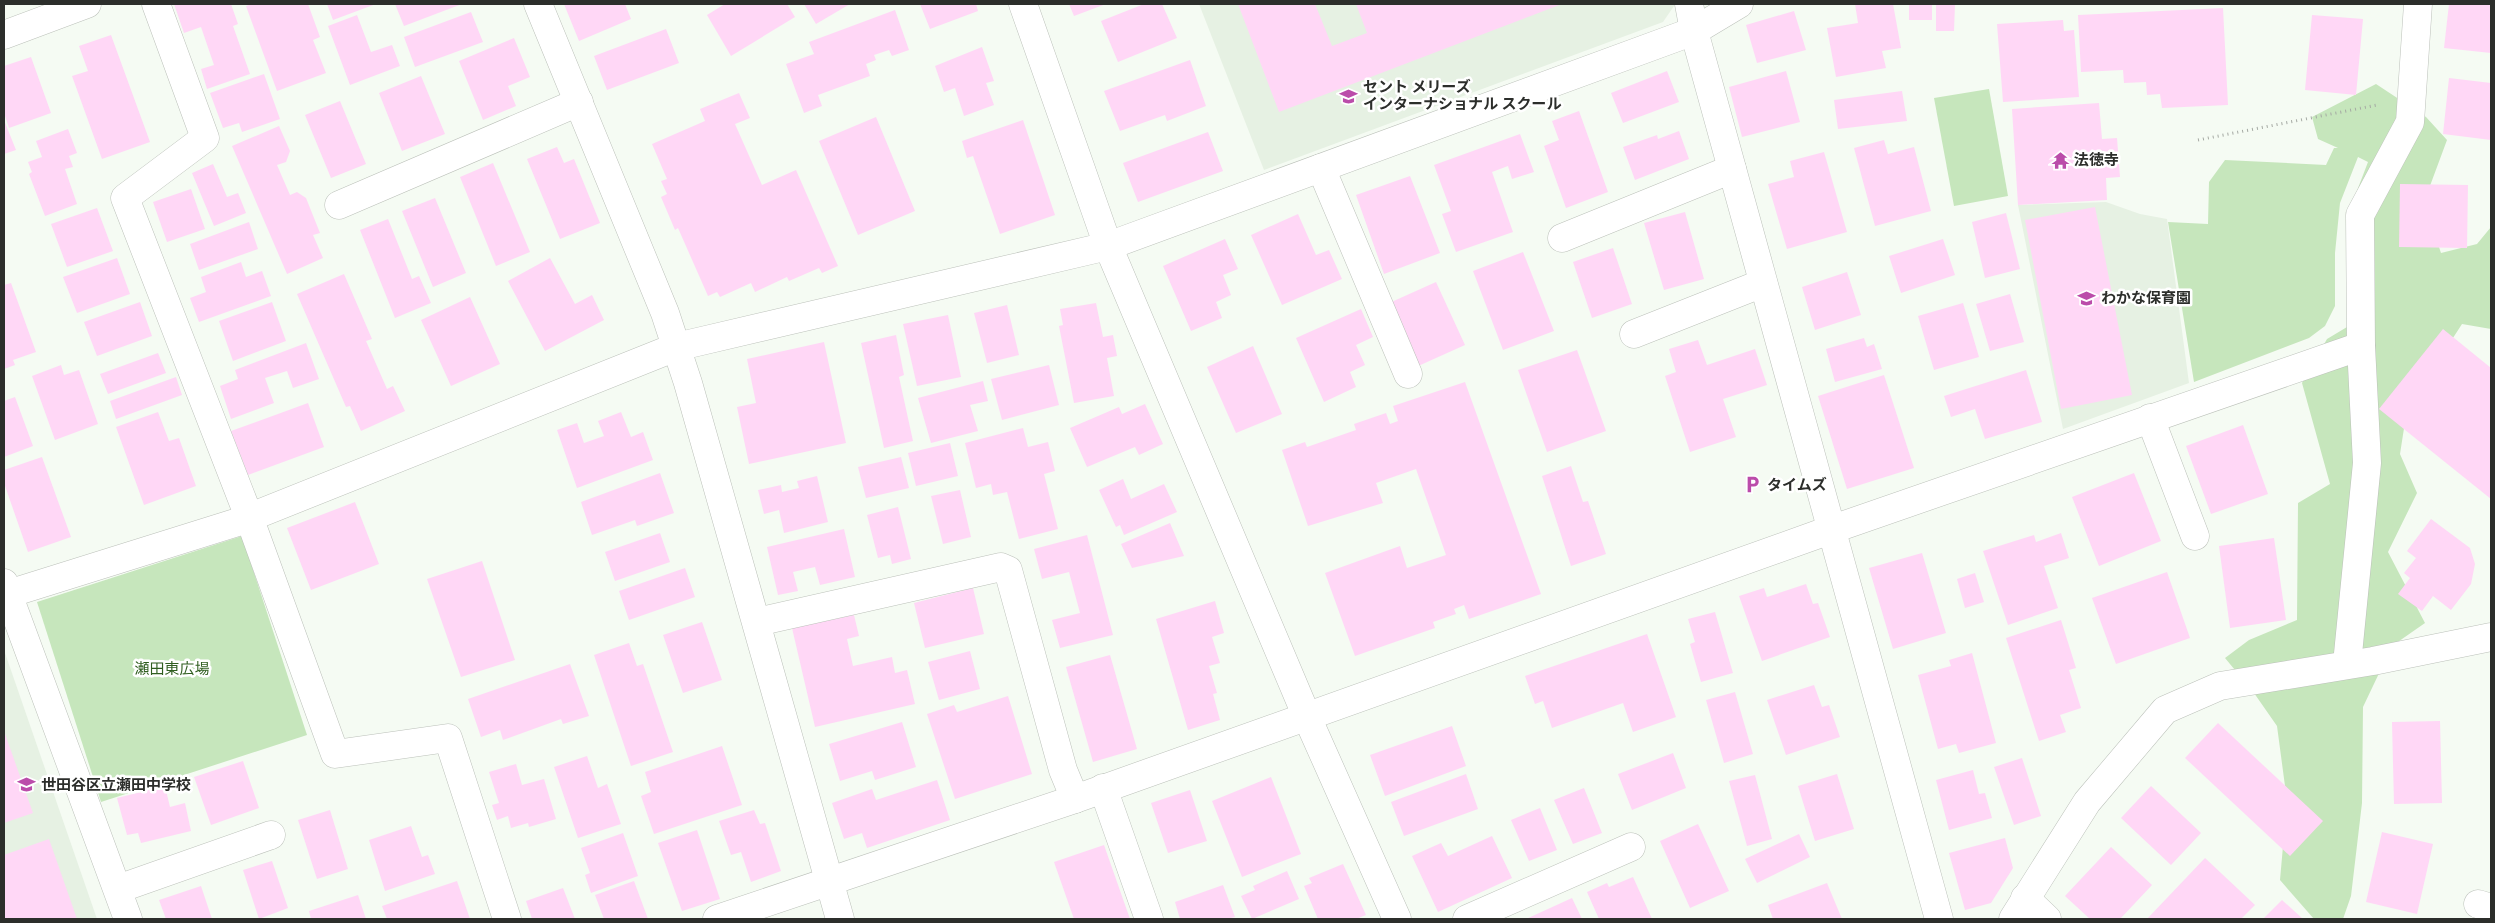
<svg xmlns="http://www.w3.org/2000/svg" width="2495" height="923" viewBox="0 0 2495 923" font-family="Figtree,'Noto Sans JP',sans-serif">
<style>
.built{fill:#e6f1e3}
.green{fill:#c6e6bc}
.building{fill:#ffd7f6}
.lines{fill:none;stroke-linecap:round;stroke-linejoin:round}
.minor-casing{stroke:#bcc1ba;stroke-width:29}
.path{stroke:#a5a9a3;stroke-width:3;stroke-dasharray:1 4;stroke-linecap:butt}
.minor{stroke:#fff;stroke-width:28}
.labels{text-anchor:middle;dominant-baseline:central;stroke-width:5;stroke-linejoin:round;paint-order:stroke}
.poi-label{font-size:15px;font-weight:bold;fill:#2c2e2b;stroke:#fff;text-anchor:start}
.park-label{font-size:15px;fill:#305e20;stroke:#fff}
</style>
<rect width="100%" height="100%" fill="#f5fbf3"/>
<g class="built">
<path d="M1199,4H1674V6L1663,22L1264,170Z"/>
<path d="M2106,202L2140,214L2167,219L2189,383L2063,429L2018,205Z"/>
<path d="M4,650L97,919H4Z"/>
</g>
<g class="green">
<path d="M2376,84L2426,117L2447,140L2424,202L2441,253L2477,244L2491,227V329L2462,324L2407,409L2400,454L2417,493L2388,552L2425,623L2392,646L2363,707L2362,803L2351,896L2343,919H2314L2280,880L2287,801L2277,726L2254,693L2225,658L2249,640L2297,620L2298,503L2330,484L2302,383L2327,339L2347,327L2350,209L2368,162L2358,157L2340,203L2335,253V306L2325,326L2309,338L2194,382L2168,222L2208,224L2209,182L2225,160L2326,165L2334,148H2338L2318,139L2312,117Z"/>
<path d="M1989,89L2008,196L1954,206L1934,98Z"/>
<path d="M242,536L307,735L101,802L37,602Z"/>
</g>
<g class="building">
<path d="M174,4H231L238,24L233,26L250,74L207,89L201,69L214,65L201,27L184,33Z"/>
<path d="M252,4H308L320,37L313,40L326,73L277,91L246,6Z"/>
<path d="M327,4H376L333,20Z"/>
<path d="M395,4H462L404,26Z"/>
<path d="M564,4H625L631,19L579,41Z"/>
<path d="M725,4H787L795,17L731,56L707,15Z"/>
<path d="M804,4H850L816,24Z"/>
<path d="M920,4H976L978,11L930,29Z"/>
<path d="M1069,4H1106L1074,16Z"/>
<path d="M1144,4H1162L1177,38L1118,62L1101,21Z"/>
<path d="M1238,4H1315L1332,46L1367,33L1356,4H1562L1279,112Z"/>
<path d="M1855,4H1893L1901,48L1882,51L1886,68L1836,77L1827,28L1858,23Z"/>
<rect x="1909" y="4" width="23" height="16"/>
<path d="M1936,4H1955L1954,31H1936Z"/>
<path d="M2449,4H2491V53L2444,48Z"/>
<path d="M2223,8L2228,105L2162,108L2160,94L2147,95L2146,82L2124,83L2123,70L2081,72L2078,15Z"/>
<path d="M895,10L909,50L892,56L889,50L874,55L876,60L866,64L870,76L818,95L822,106L804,113L786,64L814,54L809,42Z"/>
<path d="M1794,11L1806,50L1757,63L1746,25Z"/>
<path d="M471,12L483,42L415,67L404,37Z"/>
<path d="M357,15L371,52L392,45L400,66L350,85L328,26Z"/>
<path d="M2312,15L2363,19L2356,95L2305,90Z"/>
<path d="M2063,20L2064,31L2074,30L2079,97L2003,102L1997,24Z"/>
<path d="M666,29L679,63L607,90L594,56Z"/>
<path d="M111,35L150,142L102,159L72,76L88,71L79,46Z"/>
<path d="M514,38L530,77L508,86L516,106L483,120L459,61Z"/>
<path d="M982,47L994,81L986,83L994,105L964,116L955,88L944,92L935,66Z"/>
<path d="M31,57L51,113L9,128L4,113V66Z"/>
<path d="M1190,60L1206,106L1167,121L1165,115L1120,131L1104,91Z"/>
<path d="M1667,71L1679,102L1623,123L1611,93Z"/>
<path d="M1786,71L1800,122L1742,137L1729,87Z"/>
<path d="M264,74L280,119L242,132L239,123L223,128L210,93Z"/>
<path d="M421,76L445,134L402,151L379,93Z"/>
<path d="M2449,78L2491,83V140L2443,134Z"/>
<path d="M1902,91L1907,121L1838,129L1834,100Z"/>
<path d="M739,93L750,118L735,124L762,185L796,170L838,266L822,273L819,268L789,281L787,277L755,292L751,283L720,297L717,292L708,296L678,228L675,230L661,197L667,194L661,181L667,179L652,144L705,121L700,109Z"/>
<path d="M340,101L366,164L331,178L305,115Z"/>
<path d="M2099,103L2102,139L2117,138L2120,177L2106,178L2107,200L2018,205L2012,109Z"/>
<path d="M1579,111L1608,192L1566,208L1544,146L1559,140L1552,121Z"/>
<path d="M876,117L915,211L858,235L819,141Z"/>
<path d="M4,120L16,150L4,154Z"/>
<path d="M1023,120L1055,215L1000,234L973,156L967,158L962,141Z"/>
<path d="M279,126L290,151L286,162L277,165L290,195L297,192L306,198L320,233L313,235L323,258L287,274L232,146Z"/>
<path d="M68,129L77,153L69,156L73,167L65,169L77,204L45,216L29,174L32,172L28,162L42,157L36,141Z"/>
<path d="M1679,131L1689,159L1635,180L1623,147L1657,135L1658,139Z"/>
<path d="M1208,132L1223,171L1138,202L1123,163Z"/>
<path d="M1520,134L1534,172L1512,179L1508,166L1492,172L1513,232L1456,252L1442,214L1451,211L1434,165Z"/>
<path d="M1884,140L1888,154L1914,147L1931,211L1875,226L1854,148Z"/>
<path d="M557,147L564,163L574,159L600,223L560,239L527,159Z"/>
<path d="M1824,152L1847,232L1787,249L1768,184L1794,177L1790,161Z"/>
<path d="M493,163L530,252L496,266L460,177Z"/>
<path d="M213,164L227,197L238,193L246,213L214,226L192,173Z"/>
<path d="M1410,176L1440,253L1384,274L1356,195Z"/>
<path d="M2400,184L2468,185L2467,248L2399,247Z"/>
<path d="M191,189L205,229L167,242L153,202Z"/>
<path d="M435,198L466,273L433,287L402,211Z"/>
<path d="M2095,207L2132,395L2061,409L2025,220Z"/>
<path d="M97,208L113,251L67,267L51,224Z"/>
<path d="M1685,212L1704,279L1664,290L1644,223Z"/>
<path d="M2006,213L2020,269L1985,278L1972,222Z"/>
<path d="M1298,214L1316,255L1329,250L1342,279L1282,305L1251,235Z"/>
<path d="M388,219L412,279L419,276L431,303L395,318L360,230Z"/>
<path d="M249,222L258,249L199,270L190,244Z"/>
<path d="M1225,239L1238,269L1223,275L1231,295L1216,302L1222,318L1191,331L1163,266Z"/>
<path d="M1943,239L1955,275L1901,293L1889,256Z"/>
<path d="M1613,248L1632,304L1592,318L1573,262Z"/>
<path d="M1523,252L1554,331L1503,350L1473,271Z"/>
<path d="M117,258L130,294L77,313L63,277Z"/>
<path d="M550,258L575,304L592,295L604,320L545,351L508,281Z"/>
<path d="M241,262L246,277L262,271L271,296L199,322L190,298L206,292L201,277Z"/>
<path d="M1847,272L1861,315L1815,330L1802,287Z"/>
<path d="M344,274L372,339L366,341L387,389L393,386L405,411L361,431L350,406L346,407L297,294Z"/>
<path d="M1436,282L1465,345L1416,367L1387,304Z"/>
<path d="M11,283L36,352L13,360L15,365L4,369V285Z"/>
<path d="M2010,294L2024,342L1990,351L1976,304Z"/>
<path d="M470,297L500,364L451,386L421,320Z"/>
<path d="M140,302L152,336L97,356L84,322Z"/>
<path d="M272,302L286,341L233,361L219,321Z"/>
<path d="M1096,303L1103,337L1113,335L1117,356L1107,358L1114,396L1074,403L1059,326L1063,325L1060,309Z"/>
<path d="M1963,303L1979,357L1934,370L1918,316Z"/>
<path d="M1007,305L1019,355L987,363L974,313Z"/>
<path d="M1361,309L1373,337L1356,345L1365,365L1350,372L1356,387L1324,402L1296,338Z"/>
<path d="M948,315L961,377L917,386L903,324Z"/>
<path d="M2443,329L2491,368V499L2379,409Z"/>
<path d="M896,335L904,375L899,377L913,441L884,448L861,343Z"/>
<path d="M1864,338L1867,347L1874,344L1882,369L1835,382L1826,349Z"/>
<path d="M1698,340L1707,365L1755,349L1767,385L1723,399L1736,437L1690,452L1665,376L1676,372L1669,349Z"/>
<path d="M824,342L846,443L749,464L737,407L756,403L747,359Z"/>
<path d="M306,343L319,379L293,388L287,371L265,378L274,403L231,419L220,386L238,379L235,370Z"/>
<path d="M1253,346L1282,414L1236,433L1207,367Z"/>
<path d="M1577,350L1606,431L1547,452L1518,370Z"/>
<path d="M158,353L166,373L108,394L100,374Z"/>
<path d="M61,365L64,375L79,370L98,424L55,440L32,376Z"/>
<path d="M1049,365L1059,405L1002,420L991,379Z"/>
<path d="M2026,370L2042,422L1985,439L1975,409L1951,417L1944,396Z"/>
<path d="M1884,375L1914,468L1847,489L1818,396Z"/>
<path d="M176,377L182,395L116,419L110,401Z"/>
<path d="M983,381L988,401L970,405L978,431L931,443L918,398Z"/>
<path d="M1465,382L1541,594L1469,619L1464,605L1454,609L1456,614L1433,622L1435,628L1355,656L1325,573L1400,546L1407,568L1446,555L1416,469L1376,483L1383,503L1308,526L1282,450L1305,442L1307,447L1356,430L1354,424L1386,413L1390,424L1398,421L1393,406Z"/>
<path d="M15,397L33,446L4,457V401Z"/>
<path d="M308,403L324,447L248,475L231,431Z"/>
<path d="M1145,404L1163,444L1139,455L1135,447L1087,467L1070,428L1119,407L1122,414Z"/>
<path d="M158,412L169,441L179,438L196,486L144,505L116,427Z"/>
<path d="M621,412L631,437L643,432L653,460L577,488L557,430L577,423L584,443L604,436L598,421Z"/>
<path d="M2243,425L2268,494L2211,514L2186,446Z"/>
<path d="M1023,428L1028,447L1048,442L1055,471L1044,474L1058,529L1019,539L1007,492L993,495L991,484L976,488L965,443Z"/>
<path d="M950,443L958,476L916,486L908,453Z"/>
<path d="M42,457L71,537L28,552L4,483V470Z"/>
<path d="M901,457L909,488L866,498L858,467Z"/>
<path d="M1571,466L1583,502L1588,501L1606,554L1571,566L1542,476Z"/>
<path d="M660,473L674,513L637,526L635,520L592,535L581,502Z"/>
<path d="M2134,473L2161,541L2099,566L2072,497Z"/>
<path d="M817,476L828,522L784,533L779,510L764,514L758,490L781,485L782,492L799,488L797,481Z"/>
<path d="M1123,479L1131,499L1164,484L1177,512L1124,535L1120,525L1116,527L1099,490Z"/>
<path d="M960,490L971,537L943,544L931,496Z"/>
<path d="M355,502L379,564L311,590L287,528Z"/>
<path d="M898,507L911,559L892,564L890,555L878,558L867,515Z"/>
<path d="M2431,519L2470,548L2475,564L2471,584L2451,610L2433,596L2422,611L2398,594L2410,578L2404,573L2416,558L2407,551Z"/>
<path d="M1170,523L1184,556L1132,568L1121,544Z"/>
<path d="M844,529L855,577L820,585L815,567L793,572L798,591L778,595L767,547Z"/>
<path d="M660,533L670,562L615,581L605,552Z"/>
<path d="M2061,533L2069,558L2044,566L2058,608L2008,625L1983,551L2034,535L2036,542Z"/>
<path d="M1087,535L1113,635L1060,648L1052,620L1080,613L1069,572L1042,579L1034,549Z"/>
<path d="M2274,538L2286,620L2230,628L2219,546Z"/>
<path d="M1922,553L1946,633L1893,649L1869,568Z"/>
<path d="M482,561L515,660L461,677L427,579Z"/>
<path d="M685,568L695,597L629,620L619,591Z"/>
<path d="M2167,572L2190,638L2116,664L2092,598Z"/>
<path d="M1975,573L1984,602L1965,608L1957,579Z"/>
<path d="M1806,584L1813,604L1818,603L1830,637L1762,661L1739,596L1764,588L1767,597Z"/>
<path d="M973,588L984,634L925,648L914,603Z"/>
<path d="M1215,601L1224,633L1212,637L1220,663L1209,666L1217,693L1213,694L1220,720L1188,730L1156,619Z"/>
<path d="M1715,612L1733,673L1701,682L1690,644L1695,642L1688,619Z"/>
<path d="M854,615L859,636L847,639L853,666L892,657L895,673L907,670L915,704L815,727L792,628Z"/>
<path d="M2061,620L2076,668L2069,670L2081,708L2060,715L2066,732L2039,741L2006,638Z"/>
<path d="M702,622L722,680L683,693L663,635Z"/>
<path d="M1647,634L1676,717L1633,732L1623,703L1552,728L1543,701L1535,704L1525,676Z"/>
<path d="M629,643L637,666L643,664L673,752L631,766L594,655Z"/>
<path d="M970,651L980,689L939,700L928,662Z"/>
<path d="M1972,653L1996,743L1959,753L1956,744L1938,749L1918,675L1951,666L1949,660Z"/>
<path d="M1110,655L1137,749L1093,762L1066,667Z"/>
<path d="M570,664L589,716L563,724L561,719L503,740L500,730L481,737L468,699Z"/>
<path d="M1814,685L1822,707L1829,705L1840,737L1786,755L1767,700Z"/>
<path d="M1735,692L1753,754L1724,763L1706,700Z"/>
<path d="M1008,696L1032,774L955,799L927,714L954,705L957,712Z"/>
<path d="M2440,721L2442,803L2394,804L2392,722Z"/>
<path d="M902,722L916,767L875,780L872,771L840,781L829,744Z"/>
<path d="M2218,723L2323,821L2290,856L2185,758Z"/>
<path d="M1452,726L1466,766L1385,796L1370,755Z"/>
<path d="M4,731L33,813L4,823Z"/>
<path d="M722,746L742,805L654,834L641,796L651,792L645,772Z"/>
<path d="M1673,753L1686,788L1632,810L1618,774Z"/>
<path d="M587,756L598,788L607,784L621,824L578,838L554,767Z"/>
<path d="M2022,758L2041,816L2014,825L1994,767Z"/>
<path d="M243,761L259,808L211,825L194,777Z"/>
<path d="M516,764L522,785L544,779L556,819L529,827L528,823L511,828L508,816L497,820L492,805L499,803L489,772Z"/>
<path d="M1973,770L1979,794L1985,793L1992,818L1949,830L1936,780Z"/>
<path d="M1466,774L1478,809L1404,836L1391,802Z"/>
<path d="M1837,774L1854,829L1815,841L1798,786Z"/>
<path d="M1755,775L1772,839L1747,846L1729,781Z"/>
<path d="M1271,777L1301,854L1242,877L1212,801Z"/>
<path d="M937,780L950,820L867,848L862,833L844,839L832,803L872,789L876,800Z"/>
<path d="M165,786L170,807L185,803L191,831L141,843L138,833L127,835L117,798Z"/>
<path d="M2151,786L2201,833L2171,865L2121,818Z"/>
<path d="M1584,788L1602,833L1573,844L1554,800Z"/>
<path d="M1190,790L1207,841L1168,853L1151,803Z"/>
<path d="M1540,808L1557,850L1529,861L1511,820Z"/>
<path d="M330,810L348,869L317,879L298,820Z"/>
<path d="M754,810L760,824L765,823L781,871L751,882L741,852L731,855L719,821Z"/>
<path d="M1698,824L1729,891L1690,908L1660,841Z"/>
<path d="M411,826L422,857L428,855L435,874L385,891L369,840Z"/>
<path d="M697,830L720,899L682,911L658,843Z"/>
<path d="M2382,832L2433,844L2417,914L2366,902Z"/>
<path d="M623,833L638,876L591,893L585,875L590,873L581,848Z"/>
<path d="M1799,834L1810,857L1757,883L1745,859Z"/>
<path d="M1492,836L1512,878L1438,912L1412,856L1441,843L1448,856Z"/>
<path d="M2005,838L2013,868L1991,903L1965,910L1949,853Z"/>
<path d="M49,839L77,919H4V855Z"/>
<path d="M1104,845L1130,919H1074L1054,862Z"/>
<path d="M2111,847L2152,885L2120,919H2090L2065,896Z"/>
<path d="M2205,858L2255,905L2241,919H2147Z"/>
<path d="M272,861L288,908L259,919L243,870Z"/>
<path d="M1343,864L1366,915L1356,919H1318L1304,886L1312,883L1309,878Z"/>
<path d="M1287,871L1299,899L1252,919L1241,896L1255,890L1253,886Z"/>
<path d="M1633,877L1652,919H1599L1587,892L1607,883L1609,887Z"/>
<path d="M457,881L470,919H387L382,906Z"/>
<path d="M634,881L648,919H604L595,895Z"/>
<path d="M1827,883L1842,919H1773L1768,905Z"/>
<path d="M1223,885L1235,917L1227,919H1180L1175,902Z"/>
<path d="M201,886L212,919H166L159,900Z"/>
<path d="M563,888L575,919H532L526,901Z"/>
<path d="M358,895L366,919H311L309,911Z"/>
<path d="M1572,898L1582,919H1526Z"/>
<path d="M2282,900L2303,919H2263Z"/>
</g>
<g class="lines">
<defs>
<g id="minor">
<path d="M156,4L205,138L125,198L249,517L335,754L448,738L507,919"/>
<path d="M538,4L665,313L688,383L840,919"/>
<path d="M1023,4L1108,246L1307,717L1397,919"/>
<path d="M1689,4L1694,31L1939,919"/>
<path d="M4,35L87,4"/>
<path d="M1321,168L1408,374"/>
<path d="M339,205L579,102"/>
<path d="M1562,238L1732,169"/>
<path d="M1634,334L1763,283"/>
<path d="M2150,418L2195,536"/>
<path d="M4,583L128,919"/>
<path d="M8,594L238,522L676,347L1108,246L1694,31L1739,4"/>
<path d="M757,622L1001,567L1008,570L1063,770L1075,799"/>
<path d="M2347,664L2367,463L2361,346L2360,215L2410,122L2418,4"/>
<path d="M1103,788L1149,919"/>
<path d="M118,889L271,835"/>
<path d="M2025,898L2047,919"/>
<path d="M2478,904L2491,908"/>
<path d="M717,919L1075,799L1830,530L2361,346"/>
<path d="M1467,919L1631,847"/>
<path d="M2013,919L2087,802L2165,710L2220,686L2373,661L2491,637"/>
</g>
</defs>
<use href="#minor" class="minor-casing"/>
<path class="path" d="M2198,140L2377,105"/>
<use href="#minor" class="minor"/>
</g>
<defs>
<symbol id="school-bare" viewBox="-9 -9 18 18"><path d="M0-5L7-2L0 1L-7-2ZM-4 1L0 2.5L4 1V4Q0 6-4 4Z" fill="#bb4caa" stroke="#fff" stroke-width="2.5" paint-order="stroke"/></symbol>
<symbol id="temple-bare" viewBox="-9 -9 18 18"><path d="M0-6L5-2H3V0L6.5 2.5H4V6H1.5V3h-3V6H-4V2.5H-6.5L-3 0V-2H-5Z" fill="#bb4caa" stroke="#fff" stroke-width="2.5" paint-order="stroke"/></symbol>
<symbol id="parking-bare" viewBox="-9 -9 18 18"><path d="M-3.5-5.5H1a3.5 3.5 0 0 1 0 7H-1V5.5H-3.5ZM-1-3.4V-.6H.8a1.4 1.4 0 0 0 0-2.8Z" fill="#bb4caa" stroke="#fff" stroke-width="2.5" paint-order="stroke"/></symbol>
</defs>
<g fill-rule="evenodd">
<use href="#school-bare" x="1336" y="84" width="25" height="25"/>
<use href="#temple-bare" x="2048" y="148" width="25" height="25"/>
<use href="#school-bare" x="2074" y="286" width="25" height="25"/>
<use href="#parking-bare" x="1740" y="472" width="25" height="25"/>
<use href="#school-bare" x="14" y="772" width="25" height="25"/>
</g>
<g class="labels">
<g class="poi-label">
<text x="1363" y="87">セント メリーズ<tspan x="1363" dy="17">インターナショナル スクール</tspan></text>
<text x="2074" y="160">法徳寺</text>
<text x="2101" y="298">わかな保育園</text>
<text x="1767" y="485">タイムズ</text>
<text x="41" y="785">世田谷区立瀬田中学校</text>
</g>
<g class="park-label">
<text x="172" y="669">瀬田東広場</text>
</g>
</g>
<rect width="2495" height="923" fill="none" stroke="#2c2e2b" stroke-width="10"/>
</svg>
